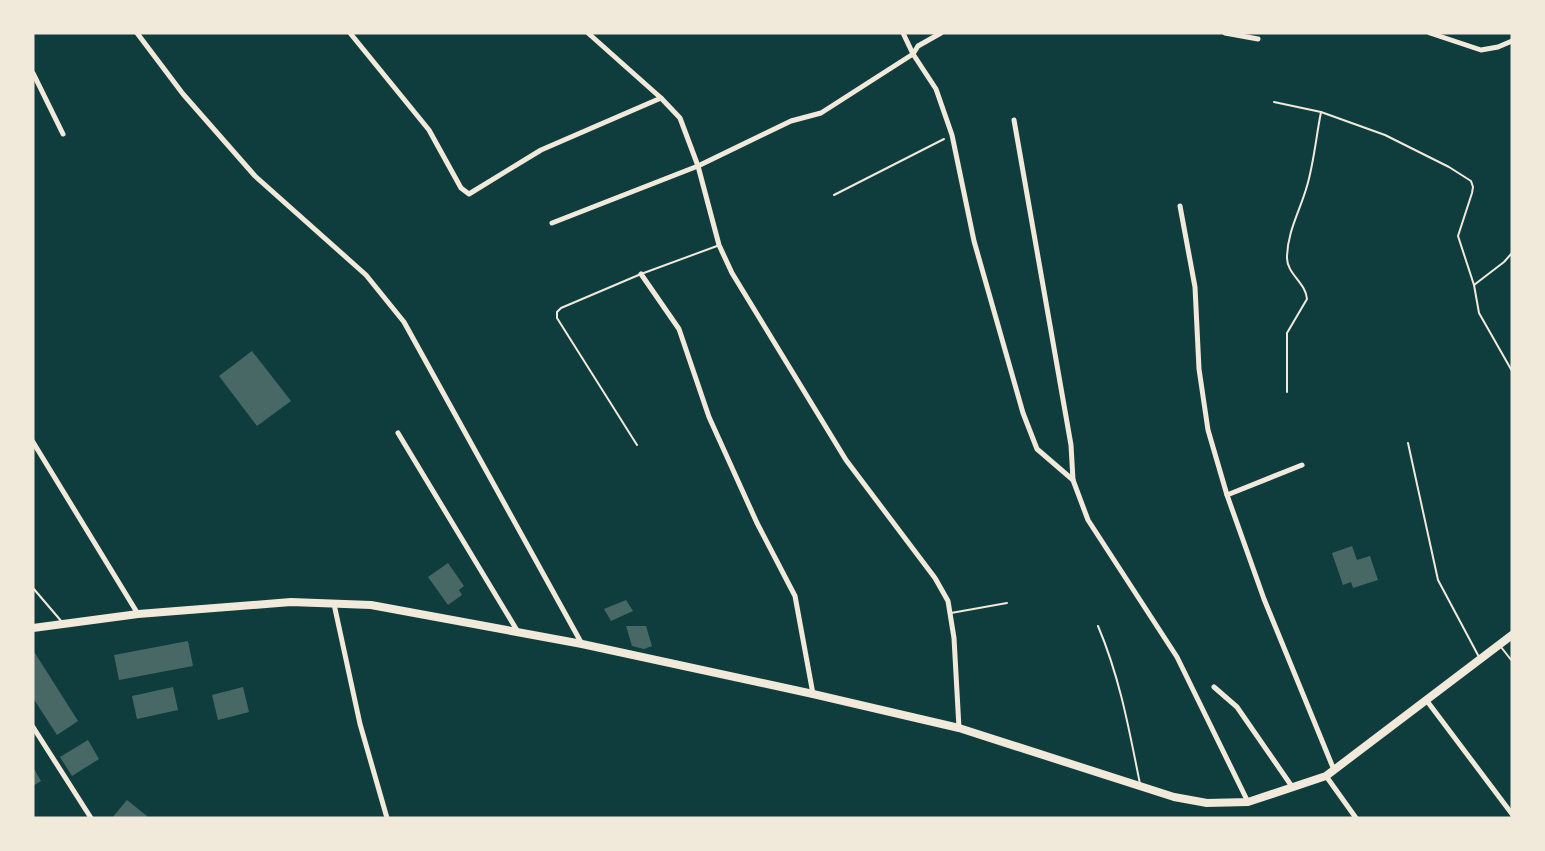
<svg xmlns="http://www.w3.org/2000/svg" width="1545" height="851" viewBox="0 0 1545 851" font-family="'Roboto Condensed',sans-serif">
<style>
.building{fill:#486865}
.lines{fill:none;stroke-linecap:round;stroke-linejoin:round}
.path{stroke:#f1e9da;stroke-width:2}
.service{stroke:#f1e9da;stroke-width:2}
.minor{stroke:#f1e9da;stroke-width:5}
.primary{stroke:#f1e9da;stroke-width:8}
</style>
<rect width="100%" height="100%" fill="#0f3d3e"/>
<g class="building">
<path d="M252,351L291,401L257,426L219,376Z"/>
<path d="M1352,546L1357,560L1370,556L1378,580L1353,588L1351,582L1343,585L1332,553Z"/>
<path d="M448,563L464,586L459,590L462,595L448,605L428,577Z"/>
<path d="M626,600L633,611L611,621L604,609Z"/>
<path d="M626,626H646L652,646L644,649L632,646Z"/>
<path d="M188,641L193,666L119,680L114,655Z"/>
<path d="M33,650L78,721L57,735L33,698Z"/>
<path d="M173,687L178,710L137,719L132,696Z"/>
<path d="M243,687L249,712L218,720L212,695Z"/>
<path d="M88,740L99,759L72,776L60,757Z"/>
<path d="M33,767L41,781L33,786Z"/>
<path d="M127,800L147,816L145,818H112Z"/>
</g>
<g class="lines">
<path class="path" d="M834,195L944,139"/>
<g class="service">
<path d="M1274,102L1321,112L1385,135L1449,167L1471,181L1473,187L1472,193L1458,236L1474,285L1479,313L1512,371"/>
<path d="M1474,285L1504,262L1512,253"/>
<path d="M1287,392V333L1307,299C1306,283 1287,274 1287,258C1287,232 1300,211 1307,186C1314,162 1316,137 1321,112"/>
<path d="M1408,443L1438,580L1479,657"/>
<path d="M637,445L557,318V312L561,308L641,274L717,246"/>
<path d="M33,588L62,622"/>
<path d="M951,613L1007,603"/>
<path d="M1098,626C1120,678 1129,729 1140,784"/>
<path d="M1501,647L1512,661"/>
</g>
<g class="minor">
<path d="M137,33L183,94L255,176L366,275L404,322L582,644"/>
<path d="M350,33L429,130L461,188L469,194L541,150L661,98"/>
<path d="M588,33L661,98L680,118L698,166L719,245L732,273L846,460L935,578L948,601L954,638L959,728"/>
<path d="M903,33L913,54L936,89L952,135L974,241L1023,413L1037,449L1073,480L1088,520L1177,657L1248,802"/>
<path d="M1225,33L1258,39"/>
<path d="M1430,33L1481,50L1498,47L1512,41"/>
<path d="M33,73L63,134"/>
<path d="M1014,120L1071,445L1073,480"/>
<path d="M1180,206L1195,287L1199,369L1208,430L1227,495L1264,599L1334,770"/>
<path d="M552,223L698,166L791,121L821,113L913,54L918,46L941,33"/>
<path d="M641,274L679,329L709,417L757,523L795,596L813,694"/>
<path d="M398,433L518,632"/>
<path d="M33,442L138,614"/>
<path d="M1227,495L1302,465"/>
<path d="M334,604L360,724L387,818"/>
<path d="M1214,687L1237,707L1293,788"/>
<path d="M1427,701L1512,814"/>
<path d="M33,727L91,818"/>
<path d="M1326,776L1356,818"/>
</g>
<path class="primary" d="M33,628L138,614L291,602L371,605L582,644L813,694L959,728L1174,797L1207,803L1248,802L1326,776L1512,635"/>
</g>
<rect width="1545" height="851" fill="none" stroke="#f1e9da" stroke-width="69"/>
</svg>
